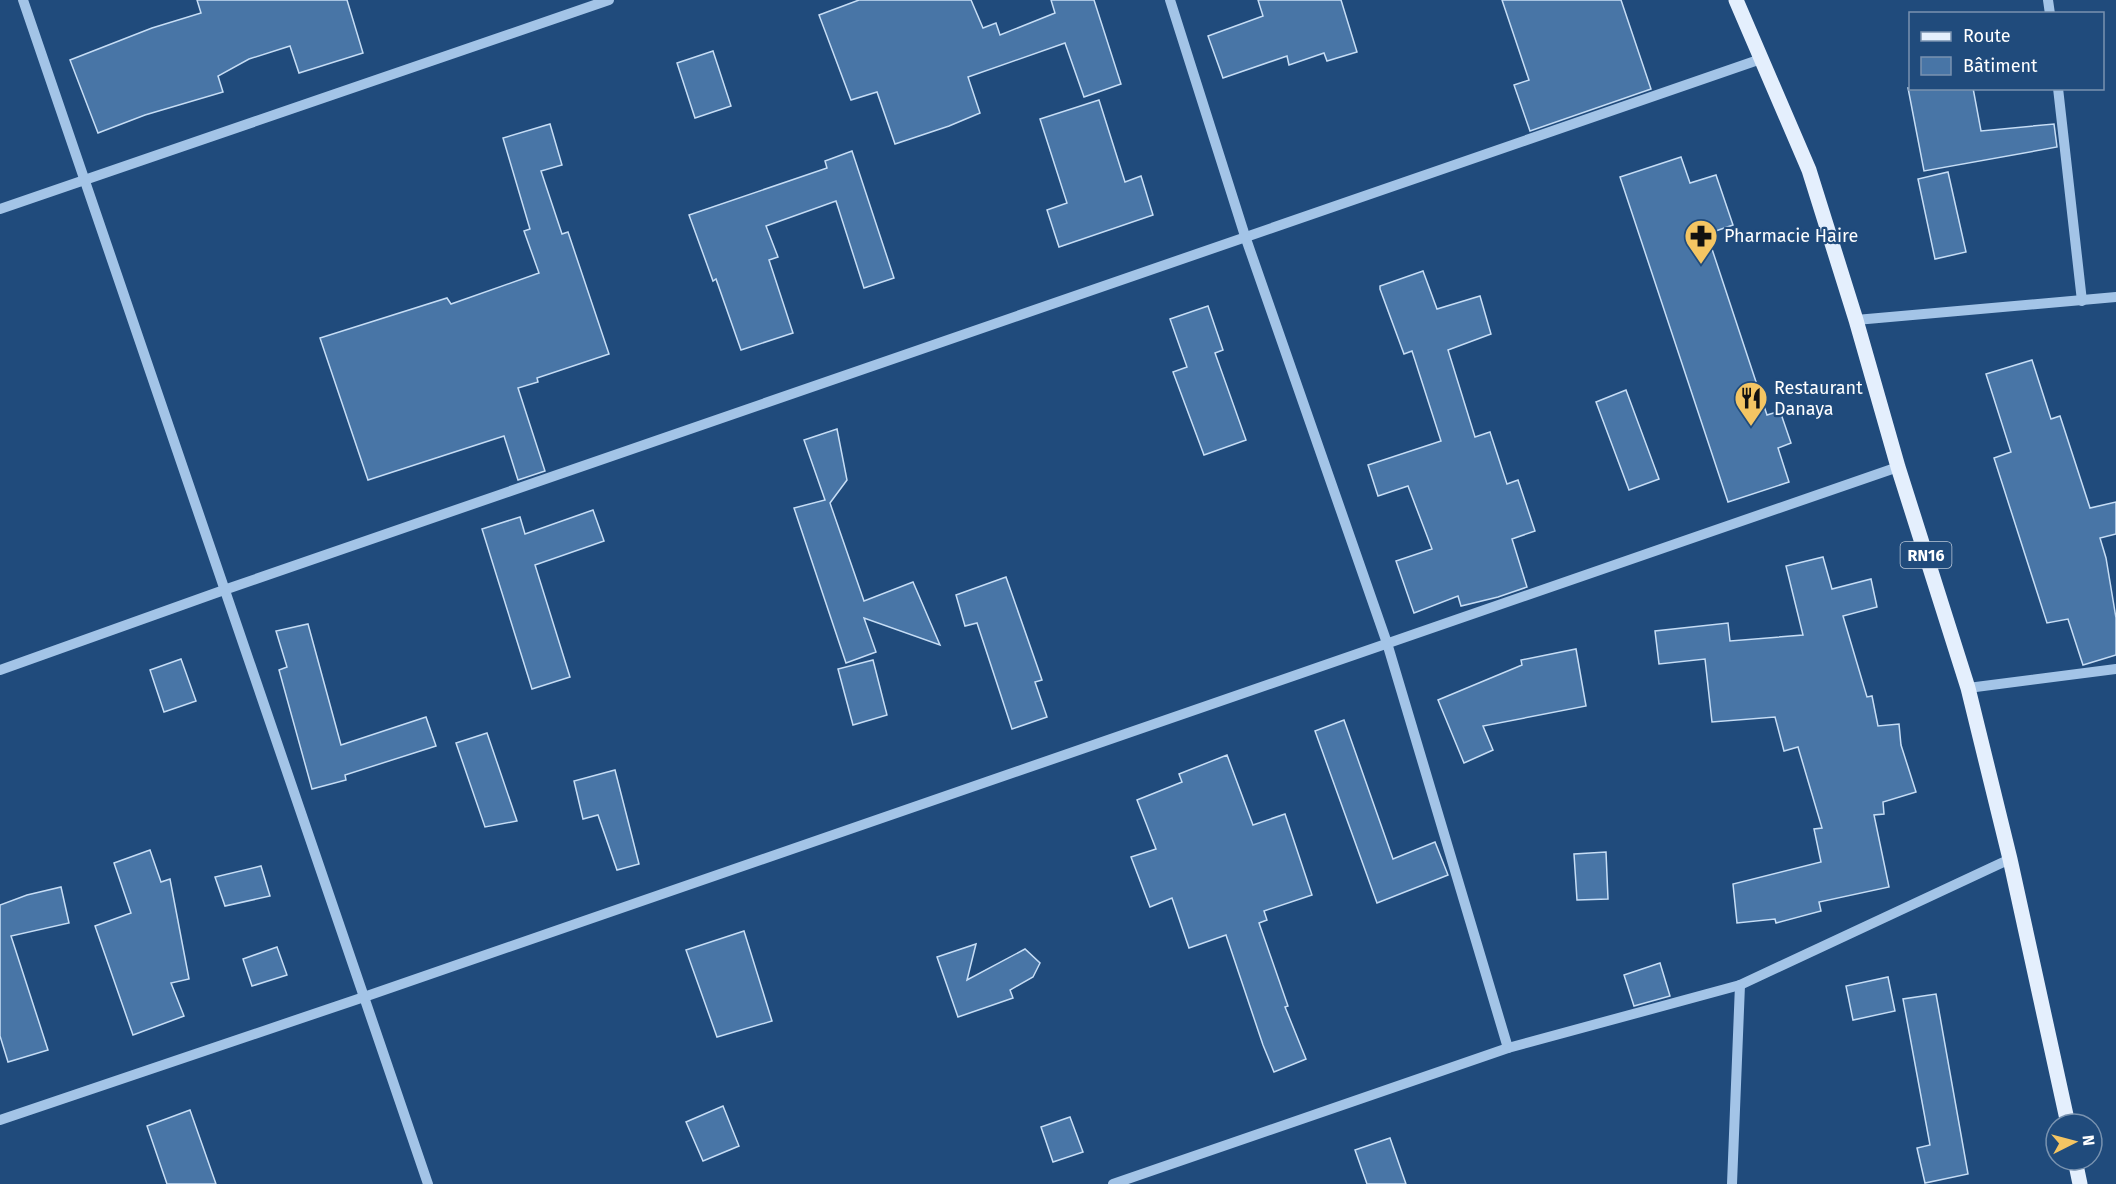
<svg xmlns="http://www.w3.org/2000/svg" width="2116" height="1184" viewBox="0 0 2116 1184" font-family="'Fira Sans',sans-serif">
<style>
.building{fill:#4875a6;stroke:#c6ddf5;stroke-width:1.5}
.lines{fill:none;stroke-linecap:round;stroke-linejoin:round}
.minor{stroke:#a3c4e7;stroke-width:10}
.major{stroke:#e4effd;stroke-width:15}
.labels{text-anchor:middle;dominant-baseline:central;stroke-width:4.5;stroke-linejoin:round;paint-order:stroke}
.shield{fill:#204b7c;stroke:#bcc9d8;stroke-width:1.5}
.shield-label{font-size:16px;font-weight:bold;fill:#fff}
.poi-label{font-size:18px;fill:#fff;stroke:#204b7c;text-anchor:start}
</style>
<rect width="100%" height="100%" fill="#204b7c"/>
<g class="building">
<path d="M197,0H347L363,53L299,73L290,46L249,59L218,76L223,92L145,115L98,133L70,60L152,28L201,13Z"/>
<path d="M859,0H971L983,28L996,23L1000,35L1055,13L1051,0H1094L1121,84L1084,97L1065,43L968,77L980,113L949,126L895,144L877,92L851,100L819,15Z"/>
<path d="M1258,0H1341L1357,52L1327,61L1324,53L1289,65L1287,56L1223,78L1208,36L1263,16Z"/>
<path d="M1502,0H1621L1651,89L1530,131L1514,85L1529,80Z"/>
<path d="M713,51L731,106L695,118L677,63Z"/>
<path d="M1908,88H1973L1981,131L2054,124L2057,147L1924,171Z"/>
<path d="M1099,100L1125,182L1141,176L1153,215L1059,247L1047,210L1067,203L1040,119Z"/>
<path d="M550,124L562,165L541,171L562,234L568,232L609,354L537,378L538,382L518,388L545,471L518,480L504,436L368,480L320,338L447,298L451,304L539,273L524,231L530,229L503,138Z"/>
<path d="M852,151L894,278L864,288L836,201L766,226L778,257L769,260L793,333L741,350L716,279L713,281L689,215L827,168L825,161Z"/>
<path d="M1681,157L1690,183L1716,175L1733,225L1707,234L1767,415L1780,411L1791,443L1778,448L1789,482L1728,502L1620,177Z"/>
<path d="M1948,172L1966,252L1935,259L1918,179Z"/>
<path d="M1423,271L1437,309L1480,296L1491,334L1448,350L1475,437L1490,432L1507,484L1518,480L1535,531L1512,539L1527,587L1498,597L1461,606L1458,596L1414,613L1396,561L1432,549L1408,486L1378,496L1368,465L1441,441L1412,351L1404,354L1380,289V286Z"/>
<path d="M1208,306L1223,350L1215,353L1246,440L1204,455L1173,372L1187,367L1170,319Z"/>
<path d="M2032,360L2051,419L2060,416L2090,508L2116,502V534L2100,538L2106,558L2116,618V655L2083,665L2068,619L2047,623L1994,458L2011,452L1986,374Z"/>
<path d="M1626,390L1659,479L1629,490L1596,402Z"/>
<path d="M837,429L847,480L830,503L864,601L913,582L940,645L864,618L876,652L846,663L794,508L825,500L804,440Z"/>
<path d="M593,510L604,541L535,565L570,677L532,689L482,529L520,517L525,534Z"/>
<path d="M1823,557L1832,589L1871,579L1877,607L1843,616L1867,697L1872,696L1878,726L1899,724L1901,745L1916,792L1883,802L1884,814L1874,815L1889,887L1819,902L1821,911L1776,923L1775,919L1737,923L1733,884L1821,862L1814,829L1822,828L1798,747L1784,751L1775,717L1712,722L1705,659L1659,664L1655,631L1728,623L1730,641L1803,635L1786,566Z"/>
<path d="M1006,577L1042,680L1035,682L1047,717L1012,729L977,623L965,626L956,595Z"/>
<path d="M308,624L341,745L426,717L436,746L345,775L346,780L312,789L279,670L287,667L276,631Z"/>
<path d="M1576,649L1586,706L1483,726L1493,750L1464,763L1438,700L1522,665L1521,660Z"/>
<path d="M181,659L196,701L164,712L150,670Z"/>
<path d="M873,660L887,715L853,725L838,669Z"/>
<path d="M1344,720L1393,859L1435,842L1448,875L1377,903L1315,731Z"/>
<path d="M487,733L517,821L485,827L456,743Z"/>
<path d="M1227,755L1253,825L1285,814L1312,895L1264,911L1267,920L1259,923L1288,1006L1285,1007L1306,1059L1274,1072L1263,1045L1226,935L1189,948L1172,898L1150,907L1131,857L1156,849L1137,800L1182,782L1179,774Z"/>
<path d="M615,770L639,864L617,870L598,815L583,819L574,781Z"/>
<path d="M150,850L161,882L170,879L189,979L171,983L184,1016L133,1035L95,926L131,913L114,863Z"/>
<path d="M1606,852L1608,899L1577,900L1574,854Z"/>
<path d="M261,866L270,896L225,906L215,877Z"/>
<path d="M61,887L69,923L11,936L48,1050L8,1062L0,1036V905L27,895Z"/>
<path d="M744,931L772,1021L717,1037L686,950Z"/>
<path d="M976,944L967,980L1025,949L1040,963L1033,977L1010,990L1013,998L958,1017L937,957Z"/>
<path d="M277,947L287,975L252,986L243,959Z"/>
<path d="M1660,963L1670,996L1634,1006L1624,975Z"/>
<path d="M1888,977L1895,1011L1853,1020L1846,986Z"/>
<path d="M1936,994L1968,1174L1925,1183L1917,1148L1930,1145L1903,999Z"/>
<path d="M723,1106L739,1146L703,1161L686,1122Z"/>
<path d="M190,1110L216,1184H167L147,1126Z"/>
<path d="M1070,1117L1083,1152L1053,1162L1041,1127Z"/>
<path d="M1390,1138L1406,1184H1367L1355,1150Z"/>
</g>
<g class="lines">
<g class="minor">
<path d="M23,0L428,1184"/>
<path d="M1170,0L1245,236L1387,643L1508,1048"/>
<path d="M2048,0L2050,14"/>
<path d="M2058,88L2082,301"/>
<path d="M0,209L609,0"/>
<path d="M1856,320L2116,297"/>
<path d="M0,670L224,590L1761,59"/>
<path d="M1968,688L2116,669"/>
<path d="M0,1120L364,997L1898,467"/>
<path d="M1113,1184L1508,1048L1740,985L2010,859"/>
<path d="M1732,1184L1740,985"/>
</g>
<g class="major">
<path d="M1736,0L1809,170L1856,320L1898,467L1968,688L2010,859L2068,1124"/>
<path d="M2075,1160L2080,1184"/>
</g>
</g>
<defs>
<symbol id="pharmacy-pin" viewBox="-11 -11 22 30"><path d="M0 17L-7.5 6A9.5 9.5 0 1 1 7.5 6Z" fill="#f4c563" stroke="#204b7c"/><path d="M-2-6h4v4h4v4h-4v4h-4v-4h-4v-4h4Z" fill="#111"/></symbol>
<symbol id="restaurant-pin" viewBox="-11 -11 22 30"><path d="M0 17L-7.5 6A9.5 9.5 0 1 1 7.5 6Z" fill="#f4c563" stroke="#204b7c"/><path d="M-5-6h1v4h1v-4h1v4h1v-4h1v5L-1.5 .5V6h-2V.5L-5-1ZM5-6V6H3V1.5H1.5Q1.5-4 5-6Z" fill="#111"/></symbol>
</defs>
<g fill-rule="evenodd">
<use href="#pharmacy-pin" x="1682" y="217" width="38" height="52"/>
<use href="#restaurant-pin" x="1732" y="379" width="38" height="52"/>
</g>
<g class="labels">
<rect class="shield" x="1900.5" y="542" width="51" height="26" rx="4.5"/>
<g class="shield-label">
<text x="1926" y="555">RN16</text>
</g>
<g class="poi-label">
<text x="1724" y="236">Pharmacie Haire</text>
<text x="1774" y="388">Restaurant<tspan x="1774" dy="21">Danaya</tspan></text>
</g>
</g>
<rect x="1909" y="12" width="195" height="78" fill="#204b7c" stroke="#7993b0" stroke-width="1.5"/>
<rect x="1921" y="32" width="30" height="9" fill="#e4effd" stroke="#7993b0" stroke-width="1.5"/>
<text x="1963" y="42" font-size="18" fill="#ffffff">Route</text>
<rect x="1921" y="57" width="30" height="18" fill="#4875a6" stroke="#7993b0" stroke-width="1.5"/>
<text x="1963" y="72" font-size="18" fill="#ffffff">Bâtiment</text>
<g transform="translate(2074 1142) rotate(84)"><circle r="28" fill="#204b7c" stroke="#7993b0" stroke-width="1.5"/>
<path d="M0-4.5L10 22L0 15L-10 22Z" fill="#f4c563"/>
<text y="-9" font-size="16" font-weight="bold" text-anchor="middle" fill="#ffffff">N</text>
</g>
</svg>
